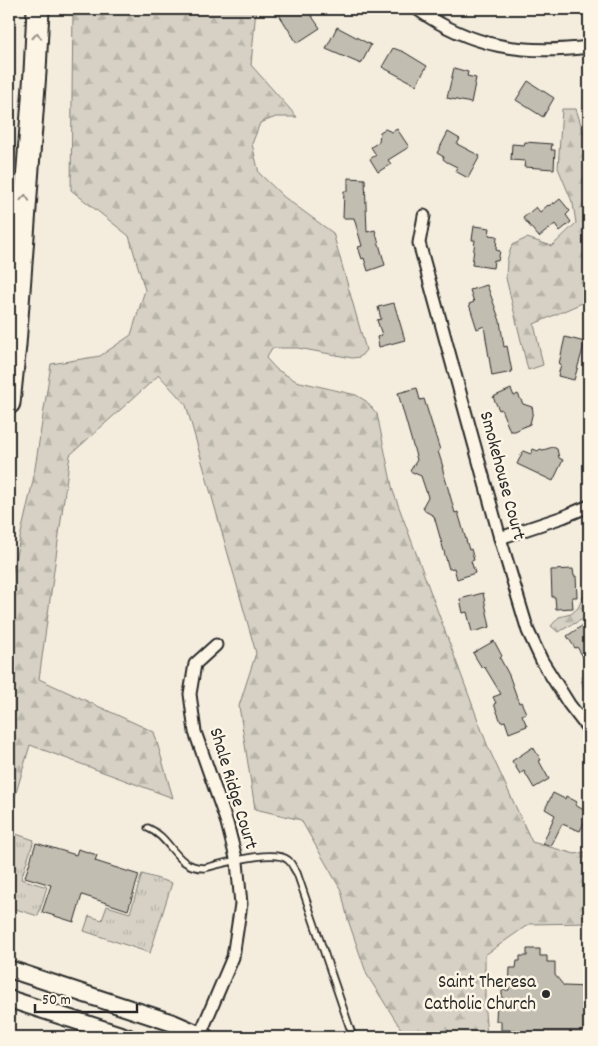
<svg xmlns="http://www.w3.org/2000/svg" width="598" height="1046" viewBox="0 0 598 1046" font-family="Dekko,sans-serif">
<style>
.forest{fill:url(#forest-firs);stroke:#807e78}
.park{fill:url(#park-tufts);stroke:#807e78}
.building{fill:#c2bdb1;stroke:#2b2b2b}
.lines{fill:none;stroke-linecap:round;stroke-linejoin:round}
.lane-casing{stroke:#2b2b2b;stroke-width:9}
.street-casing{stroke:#2b2b2b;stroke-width:15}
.secondary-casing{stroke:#2b2b2b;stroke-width:20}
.highway-casing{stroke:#2b2b2b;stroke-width:25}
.lane{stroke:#fcf5e5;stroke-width:5.5}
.street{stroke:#fcf5e5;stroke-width:11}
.secondary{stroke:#fcf5e5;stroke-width:16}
.highway{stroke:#fcf5e5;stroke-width:21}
.oneway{stroke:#949088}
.poi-dot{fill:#2b2b2b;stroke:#fcf5e5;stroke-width:2}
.labels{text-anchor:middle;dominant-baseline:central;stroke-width:5;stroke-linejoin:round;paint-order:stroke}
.street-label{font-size:19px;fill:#2b2b2b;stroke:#fcf5e5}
.poi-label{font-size:19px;fill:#2b2b2b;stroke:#fcf5e5;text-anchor:end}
</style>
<defs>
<pattern id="forest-firs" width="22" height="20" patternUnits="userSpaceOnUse" patternTransform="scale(1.25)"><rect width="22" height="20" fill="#d6d1c4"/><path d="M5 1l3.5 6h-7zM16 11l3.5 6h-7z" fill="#b8b4a9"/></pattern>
<pattern id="park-tufts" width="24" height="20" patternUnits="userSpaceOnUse" patternTransform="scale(1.25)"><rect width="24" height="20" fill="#d6d1c4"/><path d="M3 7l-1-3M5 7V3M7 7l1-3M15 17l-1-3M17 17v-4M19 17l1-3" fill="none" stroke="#b8b4a9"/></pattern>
</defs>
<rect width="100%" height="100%" fill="#f4edde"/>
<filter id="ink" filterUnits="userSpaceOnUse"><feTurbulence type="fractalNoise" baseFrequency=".02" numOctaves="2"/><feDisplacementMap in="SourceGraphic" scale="10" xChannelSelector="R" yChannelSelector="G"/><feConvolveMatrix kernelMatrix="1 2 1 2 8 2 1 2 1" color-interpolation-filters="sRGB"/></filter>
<g filter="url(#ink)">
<g class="forest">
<path d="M73,9H256L251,65L297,117H276L260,123L252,144L259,173L284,197L333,233L366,350L360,357L352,358L298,348H272L266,358L276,369L296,381L356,395L366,401L377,414L393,491L488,747L532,842L575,854L589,851V923L529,924L485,955V1012L487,1037H406L367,975L348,920L341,890L301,820L255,809L239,706L256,653L186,405L159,375L70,455L39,679L154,732L173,798L30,745L9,817V586L33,481L51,364L100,356L131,335L145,290L129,236L71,190Z"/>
<path d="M562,109H576L589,149V300L534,324L543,365L528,370L506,278L507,260L512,245L527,238L552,246L576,223L573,204L558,168Z"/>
<path d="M589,591V620L585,618L558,632L551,626L559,617L571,614L578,608L583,597Z"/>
<path d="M589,669V697L584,692L581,677Z"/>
</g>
<g class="park">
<path d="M13,833L34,840L21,879L47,887L38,916L9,907V847Z"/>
<path d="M142,874L172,883L150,953L84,931L89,916L102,920L107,906L130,913Z"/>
</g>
<g class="building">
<path d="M284,9H307L320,28L297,43L278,13Z"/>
<path d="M337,27L371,45L361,64L326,49Z"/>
<path d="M393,48L404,52L427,66L416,85L382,67Z"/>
<path d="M454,68L468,72L467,76L476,78L471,103L447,98Z"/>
<path d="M528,81L554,98L543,117L516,100Z"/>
<path d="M385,129L392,132L397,129L409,147L388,160L391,164L378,172L370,159L376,155L371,147L379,142L380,132Z"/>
<path d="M448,132L460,139L457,144L480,156L468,178L455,171L457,167L447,162L443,159L444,157L437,153Z"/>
<path d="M525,142L552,144L551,150H555L554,169L524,167L525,161L511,160L512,144L524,145Z"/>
<path d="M348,178L365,179L367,232L375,230L385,265L368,271L364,258L362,259L358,247L362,246L354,218H343L344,191H348Z"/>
<path d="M560,199L570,211L566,215L571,222L560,231L555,224L539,237L523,218L536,207L540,212L548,205L549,206L553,202L554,204Z"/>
<path d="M474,226L490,228L489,235L497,236L496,250L500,251L498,261L494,260L493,268L472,265L475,240H472Z"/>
<path d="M487,285L500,321L504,347L507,346L512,372L492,376L484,326L477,329L469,304L474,302L470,290Z"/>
<path d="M394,303L405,340L379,347L377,337L382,335L377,320L381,319L378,307Z"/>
<path d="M565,337L585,342L574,380L558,376L561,364H559Z"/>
<path d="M417,388L420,400L424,399L440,450L438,451L443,467H442L455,513L458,512L469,550L471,549L474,560L471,561L475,573L457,579L454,568L449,569L434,516L425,511L423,506L428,497L421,476L410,471L417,460L398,393Z"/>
<path d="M511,389L514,396L518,394L523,404L532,407L533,411L530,424L515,431H510L501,409L499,410L493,397Z"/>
<path d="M553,447L557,449L559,458L563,460L553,481L517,464L523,451L531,454L533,449L538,451L540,449L543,450Z"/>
<path d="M573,569L574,576H576L577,597H572L573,608L556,609L555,597H552L551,570Z"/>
<path d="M483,593L490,627L472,632L467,612L463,613L460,599Z"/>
<path d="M589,621V666L577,647L575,648L567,636Z"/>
<path d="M494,641L502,656L500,658L509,675L519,703L521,702L526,713L522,715L527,726L509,733L505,721L501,722L494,704L496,703L493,697L501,694L484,666L482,668L473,653Z"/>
<path d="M533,747L541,760L539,761L549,779L534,788L524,771L520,774L512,761Z"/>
<path d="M553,793L565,799L566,796L577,802L575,805L589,813L580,831L562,824L551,846L543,843L555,815L545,809Z"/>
<path d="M36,843L76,855L78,849L97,855L95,861L139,875L128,910L82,895L74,922L42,912L51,885L25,877Z"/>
<path d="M527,949H540V956H547V962H555V975L564,986L589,987V1036L514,1037V1030H501V1021H496L497,998H502V990H509L510,968H516L517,961H520V956H527Z"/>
</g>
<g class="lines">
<defs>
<path id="lane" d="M148,828C172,838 175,868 204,868C222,864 274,848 288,860C292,863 294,870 297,873L353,1037"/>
<g id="street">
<path d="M417,9C472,48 524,55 589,47"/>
<path d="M424,216L419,243L500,538L528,631L542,661L569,704L589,730"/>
<path d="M500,538L563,517L589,506"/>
<path d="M199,1037L233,957L241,904L237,862L227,823L195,732L190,694L195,664L216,645"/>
</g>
<g id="secondary">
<path d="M9,969L173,1023L205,1037"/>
<path d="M9,999L127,1037"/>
</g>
<path id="highway" d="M9,403L15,345L35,72L38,9"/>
</defs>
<use href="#lane" class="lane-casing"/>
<use href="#street" class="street-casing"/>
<use href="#secondary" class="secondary-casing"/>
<use href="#highway" class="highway-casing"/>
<use href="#lane" class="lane"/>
<use href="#street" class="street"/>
<use href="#secondary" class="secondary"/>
<use href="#highway" class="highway"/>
</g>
<defs><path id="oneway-chevron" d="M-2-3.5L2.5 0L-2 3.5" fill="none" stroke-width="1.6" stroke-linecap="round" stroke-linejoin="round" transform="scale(1.25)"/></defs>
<g class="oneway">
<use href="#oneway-chevron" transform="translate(37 36) rotate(-87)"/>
<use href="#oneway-chevron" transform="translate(25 198) rotate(-86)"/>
</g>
</g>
<circle class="poi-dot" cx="546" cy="994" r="5"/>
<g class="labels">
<g class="street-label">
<text transform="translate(501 476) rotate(75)">Smokehouse Court</text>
<text transform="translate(232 789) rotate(73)">Shale Ridge Court</text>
</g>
<g class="poi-label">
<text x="536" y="983">Saint Theresa<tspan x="536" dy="22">Catholic Church</tspan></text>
</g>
</g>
<rect width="598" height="1046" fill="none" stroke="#fcf5e5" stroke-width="30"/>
<rect x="15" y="15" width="568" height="1016" fill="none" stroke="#2b2b2b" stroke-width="2" filter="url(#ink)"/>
<path d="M35 1004v8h102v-8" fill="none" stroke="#2b2b2b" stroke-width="2.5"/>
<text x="42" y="1004" font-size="15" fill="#2b2b2b" stroke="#fcf5e5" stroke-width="4" paint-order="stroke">50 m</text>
</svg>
